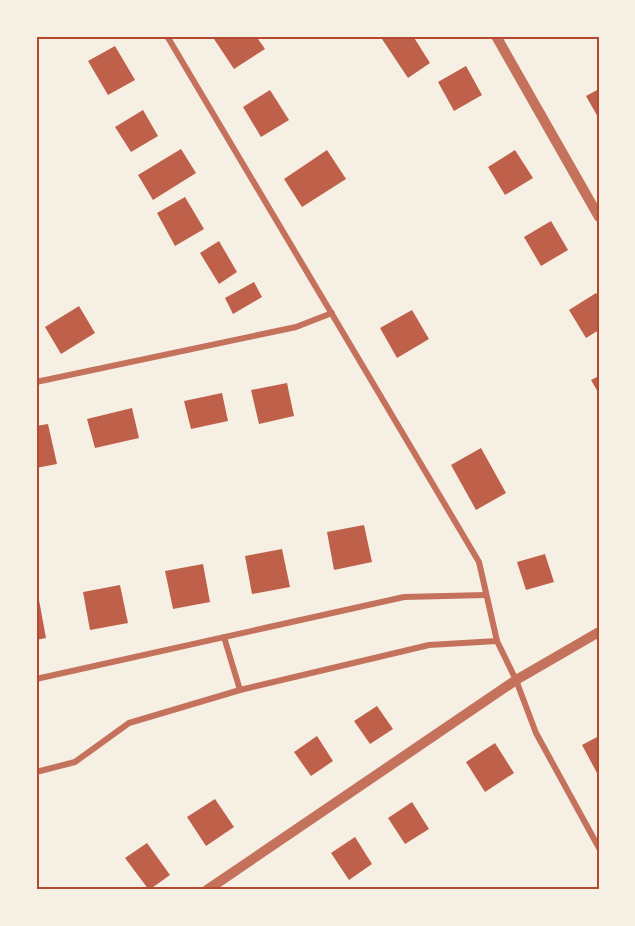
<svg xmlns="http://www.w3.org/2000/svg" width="635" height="926" viewBox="0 0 635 926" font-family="'Sofia Sans Condensed',sans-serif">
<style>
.building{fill:#bf614a}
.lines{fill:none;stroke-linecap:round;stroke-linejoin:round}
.minor{stroke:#c5725c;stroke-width:6}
.tertiary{stroke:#c5725c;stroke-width:10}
.neatline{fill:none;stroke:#b5482f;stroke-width:2}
</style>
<rect width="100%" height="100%" fill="#f6efe4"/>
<g class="building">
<path d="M212,36H256L265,49L234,69Z"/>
<path d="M380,36H413L430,63L408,78Z"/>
<path d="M115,46L135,80L108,95L88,61Z"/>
<path d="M466,66L482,95L454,111L438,82Z"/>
<path d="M599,89V119L586,96Z"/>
<path d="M270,90L289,120L261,137L243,107Z"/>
<path d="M143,110L158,136L131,152L115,127Z"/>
<path d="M181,149L196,173L153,200L138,175Z"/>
<path d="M327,150L346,179L302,207L284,179Z"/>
<path d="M515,150L533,178L505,195L488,167Z"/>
<path d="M185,197L204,229L175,246L157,213Z"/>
<path d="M551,221L568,250L541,266L524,237Z"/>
<path d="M219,241L237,272L219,284L200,253Z"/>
<path d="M254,282L262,297L233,314L225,298Z"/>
<path d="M596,293L599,297V330L586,338L569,310Z"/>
<path d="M79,306L95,333L61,354L45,327Z"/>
<path d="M412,310L429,339L397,358L380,328Z"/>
<path d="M599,376V394L591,380Z"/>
<path d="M287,383L294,416L259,424L251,390Z"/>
<path d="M222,393L228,421L191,429L184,401Z"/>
<path d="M132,408L139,438L95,448L87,419Z"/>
<path d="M48,424L57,464L36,468V426Z"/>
<path d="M481,448L506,493L476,510L451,465Z"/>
<path d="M364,525L372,562L334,570L327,532Z"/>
<path d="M282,549L290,587L252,594L245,556Z"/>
<path d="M545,554L554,582L526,590L517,562Z"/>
<path d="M203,564L210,602L173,609L165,571Z"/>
<path d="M120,585L128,623L90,630L83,592Z"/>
<path d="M39,600L46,638L36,640V601Z"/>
<path d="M377,706L393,729L370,744L354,721Z"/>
<path d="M317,736L333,761L311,776L294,752Z"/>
<path d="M599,736V772L597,773L582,745Z"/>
<path d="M495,743L514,773L485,792L466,762Z"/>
<path d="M215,799L234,827L206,846L187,817Z"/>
<path d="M412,802L429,829L405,844L388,818Z"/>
<path d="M355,837L372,864L349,880L331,853Z"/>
<path d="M147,843L170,875L149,890L125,858Z"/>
</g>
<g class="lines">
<g class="minor">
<path d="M167,36L479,562L497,641L516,680L536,733L599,848"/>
<path d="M36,382L296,327L332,313"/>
<path d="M224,637L240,690"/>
<path d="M36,679L404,597L486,595"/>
<path d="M36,772L75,762L129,723L240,690L429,645L497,641"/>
</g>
<g class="tertiary">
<path d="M496,36L599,217"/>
<path d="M207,890L516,680L599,632"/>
</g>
</g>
<rect width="635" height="926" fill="none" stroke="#f6efe4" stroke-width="75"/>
<rect x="38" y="38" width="560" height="850" class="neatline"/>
</svg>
